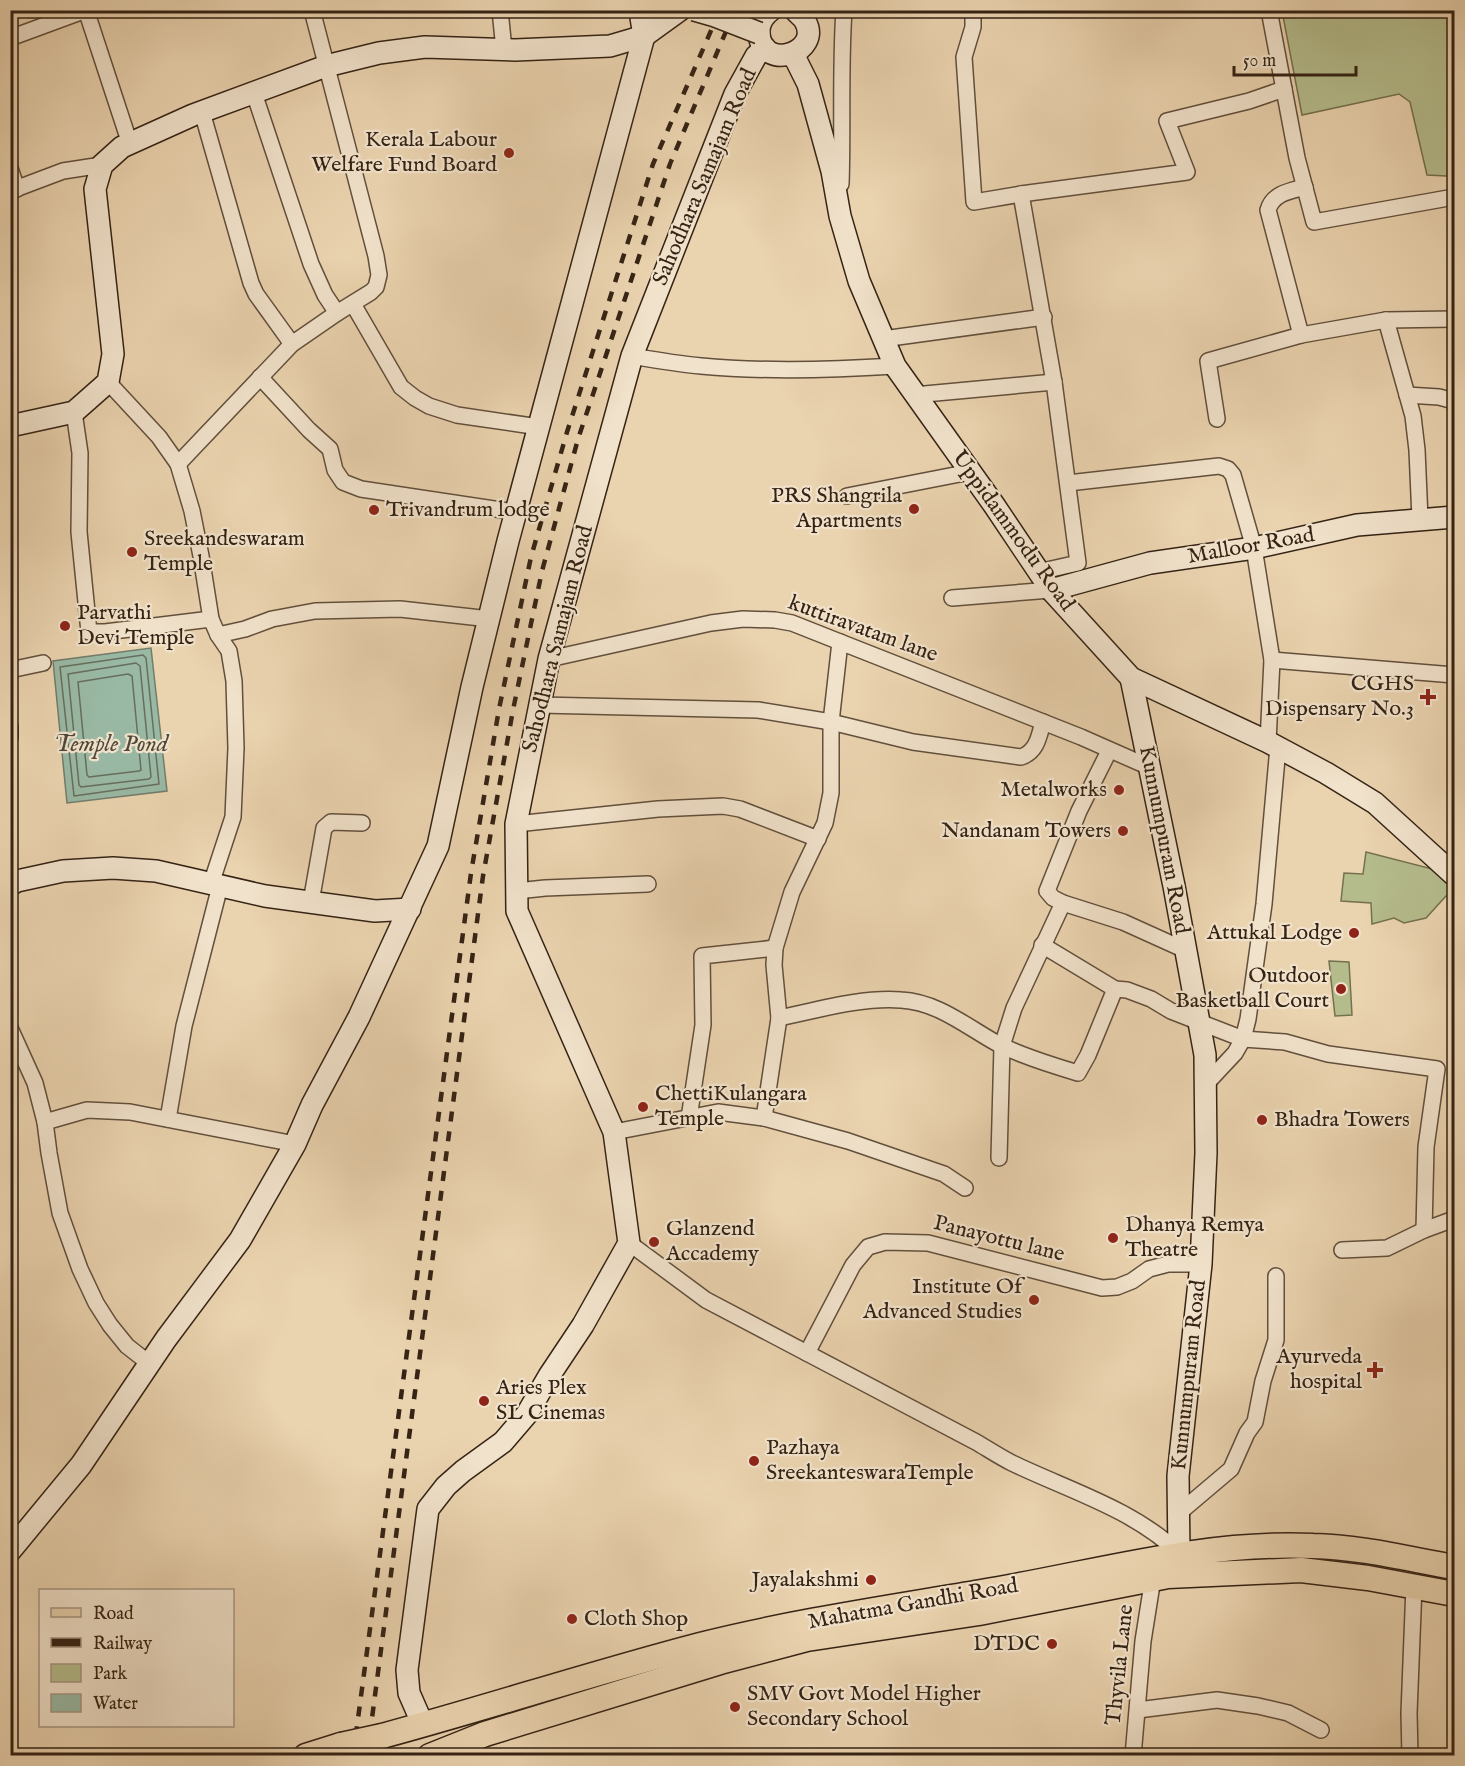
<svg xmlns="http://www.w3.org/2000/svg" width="1465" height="1766" viewBox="0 0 1465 1766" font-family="'IM FELL English',serif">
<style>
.green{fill:#b5bc8c;stroke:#757050;stroke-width:1.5}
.water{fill:#99b9a5;stroke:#717d6b;stroke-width:1.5}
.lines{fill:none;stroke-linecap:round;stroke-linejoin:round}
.shore{stroke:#676e5d;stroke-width:1.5}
.street-casing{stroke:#624f3c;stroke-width:18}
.secondary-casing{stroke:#352315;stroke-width:24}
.primary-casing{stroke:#352315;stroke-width:27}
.street{stroke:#f1e2cb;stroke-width:15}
.secondary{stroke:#f1e2cb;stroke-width:21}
.primary{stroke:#ead3af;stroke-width:24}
.rail{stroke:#352315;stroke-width:4.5;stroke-dasharray:10 10;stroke-linecap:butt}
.secondary-bridge-casing{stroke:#352315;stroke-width:24;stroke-linecap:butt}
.primary-bridge-casing{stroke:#352315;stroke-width:27;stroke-linecap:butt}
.secondary-bridge{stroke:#f1e2cb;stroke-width:21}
.primary-bridge{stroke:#ead3af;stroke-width:24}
.poi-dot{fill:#8f2418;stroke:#f1e2cb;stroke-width:2}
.labels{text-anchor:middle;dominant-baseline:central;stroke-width:4.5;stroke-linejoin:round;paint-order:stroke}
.poi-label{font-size:22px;fill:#352315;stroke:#f1e2cb;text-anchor:end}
.street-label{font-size:22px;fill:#352315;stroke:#f1e2cb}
.water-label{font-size:24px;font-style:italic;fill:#4e4839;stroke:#f1e2cb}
</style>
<rect width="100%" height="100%" fill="#ead3af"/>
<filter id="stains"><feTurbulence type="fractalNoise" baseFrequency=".00333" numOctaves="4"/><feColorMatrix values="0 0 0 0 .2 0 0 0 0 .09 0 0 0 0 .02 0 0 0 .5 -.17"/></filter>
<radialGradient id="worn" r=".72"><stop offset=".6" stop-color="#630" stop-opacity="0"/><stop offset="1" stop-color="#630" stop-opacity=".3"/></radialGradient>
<g class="green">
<path d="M1282,11H1454V174L1446,176L1427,175L1410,102L1399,94L1302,115Z"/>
<path d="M1366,852L1448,873L1454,896H1446L1426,918L1404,923L1394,918L1372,924L1371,903L1341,901L1344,873L1363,874Z"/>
<path d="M1329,961L1349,962L1352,1015L1335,1016Z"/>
</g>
<path class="water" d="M151,648L167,791L67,803L53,661Z"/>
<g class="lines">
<g class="shore">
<path d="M143,655L146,658L159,784L74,796L60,667Z"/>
<path d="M136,663L140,666L151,777L149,779L81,787L79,785L68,674Z"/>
<path d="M128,674L132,676L141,770L139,771L89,777L87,775L78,682Z"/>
</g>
<defs>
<g id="street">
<path d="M500,10L504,50"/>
<path d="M973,10V27L964,57L974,202L1021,194L1187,172L1167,121L1249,101L1284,89"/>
<path d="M1269,10L1297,158L1314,222L1454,197"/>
<path d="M10,38L86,10L130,144"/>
<path d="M254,93L311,264L325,295L337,313"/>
<path d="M202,112L251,283L256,294L292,344"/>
<path d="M10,168L17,189"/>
<path d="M841,184C843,127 840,68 844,10"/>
<path d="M10,191L63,171L102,165"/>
<path d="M1021,194L1054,382L1078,563L1038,572"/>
<path d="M353,304L401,387L415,398L429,406L457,415L539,427"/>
<path d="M1386,320L1413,416L1417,450L1420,519"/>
<path d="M1301,335L1268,210C1273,193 1290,191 1305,187"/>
<path d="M883,339L1044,317"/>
<path d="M632,356C655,360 678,364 701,366C765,372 831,370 895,366"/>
<path d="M260,377L309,430L330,449L335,470L343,482L361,489L515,512"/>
<path d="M108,382L159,437L178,464L192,511L201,556L211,619L218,635L229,651L234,681L236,748L233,817L211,884"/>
<path d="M914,395L1054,382"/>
<path d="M1407,395L1439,397L1454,401"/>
<path d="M74,412L80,453L79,532L89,632H105L211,619"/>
<path d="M1217,419L1208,361L1301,335L1386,320L1454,319"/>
<path d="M178,464L292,344L337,313L371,292L376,287L379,275L376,256L312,10"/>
<path d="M1068,483L1219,466L1228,469L1233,475L1254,548L1272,660L1268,742"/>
<path d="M847,496L970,472"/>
<path d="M952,598L1051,590"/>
<path d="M218,635L245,629L272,619L315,611L400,609L490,619"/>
<path d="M549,659L711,623L743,619L775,620L792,623L840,642L1081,737L1149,767"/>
<path d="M1272,660L1454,675"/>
<path d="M10,670L43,663"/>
<path d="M540,705L758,710L831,722L913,742L1021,757C1037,752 1039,736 1043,722"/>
<path d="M10,727V737"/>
<path d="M1109,751L1079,811L1047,891L1053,898L1063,903L1123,922L1185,950"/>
<path d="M516,824L658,809L723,806L740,809L818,839"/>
<path d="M517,891L545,888L648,884"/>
<path d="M311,902L324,828L331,822L362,823"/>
<path d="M1042,945L1115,989L1127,990L1151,999L1171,1011L1243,1039L1285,1042L1328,1054L1437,1069L1426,1147L1424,1230"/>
<path d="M779,1018C818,1010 861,997 901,1000C939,1002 968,1028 1000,1045C1025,1057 1051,1065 1078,1073L1088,1055L1115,989"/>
<path d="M10,1028L35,1083L45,1122L49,1153L60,1213L80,1269L96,1303L110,1325L127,1346L150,1364"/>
<path d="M1206,1084L1235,1053L1243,1039L1248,1019L1264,904L1278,747"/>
<path d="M689,1118L703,1025L702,956L775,948"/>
<path d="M764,1118L779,1018L774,965L775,948L792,892L825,823L831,793V722L840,642"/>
<path d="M168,1119L184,1026L220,886"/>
<path d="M45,1122L87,1110L130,1112L295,1144"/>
<path d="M614,1132L718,1112L764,1118L848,1141L944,1174L965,1188"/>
<path d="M999,1158L1002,1046L1014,1008L1063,903"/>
<path d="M629,1243L706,1300L976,1442C988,1449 1000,1457 1012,1463C1068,1490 1133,1509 1179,1553"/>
<path d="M1342,1250L1387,1248L1424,1230L1454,1219"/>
<path d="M807,1353L853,1265L868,1247L885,1242L928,1243L1102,1288L1117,1287L1132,1281L1149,1269L1168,1264H1201"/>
<path d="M1179,1513L1231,1469L1247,1433L1255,1422L1263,1381L1276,1340V1276"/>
<path d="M1138,1710L1217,1700L1258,1706L1288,1713L1321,1730"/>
<path d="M1133,1756L1143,1641L1153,1578"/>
<path d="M1410,1756L1409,1713L1414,1586"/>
</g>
<g id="secondary">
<path d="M771,10C763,16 758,24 759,34C763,73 823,52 805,21C803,17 798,14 795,10"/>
<path d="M793,54L808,84L832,171L840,216L859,281L895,366L994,505L1051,590L1131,678L1268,742L1326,773L1375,803L1454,875"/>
<path d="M10,426L74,412L108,382L113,354L95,189L102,165L122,147L193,115L326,66L379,53L425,47L515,50L610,46L644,36L680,10"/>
<path d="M1051,590L1150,563L1254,548L1357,525L1454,517"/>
<path d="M1131,678L1174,886L1205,1055L1206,1153L1201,1264L1178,1476L1179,1553L1182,1572"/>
<path d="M10,885L17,881L63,871L113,868L156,871L265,896L375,911L410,909"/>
<path d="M10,1551L81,1465L166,1339L240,1240L295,1144L312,1105L359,1017L438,846L472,687L508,541L644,36L640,11"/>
<path d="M423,1725L409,1693L407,1670L428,1509L446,1486L463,1471L503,1442L527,1414L549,1376L583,1325L629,1243L614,1132L517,911L516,824L549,659L632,356L735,94L756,56L765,48"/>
</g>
<g id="primary">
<path d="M382,1736C489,1707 593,1673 700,1645C792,1622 887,1608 981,1592C1092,1574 1200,1541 1313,1546C1360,1547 1408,1559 1454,1567"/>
<path d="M306,1756L341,1745"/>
<path d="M430,1756L485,1734L720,1662L807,1639L979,1613L1168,1576L1301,1570L1368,1578L1454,1594"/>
</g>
</defs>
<use href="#street" class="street-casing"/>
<use href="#secondary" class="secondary-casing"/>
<use href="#primary" class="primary-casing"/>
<use href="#street" class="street"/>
<use href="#secondary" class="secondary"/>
<use href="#primary" class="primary"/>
<g class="rail">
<path d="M353,1756L471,873L499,709L531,557L567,432L653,164L720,10"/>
<path d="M367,1756L483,876L513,710L542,571L578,439L670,164L735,10"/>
</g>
<defs>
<path id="secondary-bridge" d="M694,10L715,16L759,33"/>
<path id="primary-bridge" d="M341,1745L382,1736"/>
</defs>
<use href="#secondary-bridge" class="secondary-bridge-casing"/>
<use href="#primary-bridge" class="primary-bridge-casing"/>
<use href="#secondary-bridge" class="secondary-bridge"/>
<use href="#primary-bridge" class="primary-bridge"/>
</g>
<g class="poi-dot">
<circle cx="509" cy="153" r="6"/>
<circle cx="914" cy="509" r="6"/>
<circle cx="374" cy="510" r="6"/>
<circle cx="132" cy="552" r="6"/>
<circle cx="65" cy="626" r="6"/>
<path d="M1425 688h6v6h6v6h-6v6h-6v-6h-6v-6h6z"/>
<circle cx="1119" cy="790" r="6"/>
<circle cx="1123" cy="831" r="6"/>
<circle cx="1354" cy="933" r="6"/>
<circle cx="1341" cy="989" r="6"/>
<circle cx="643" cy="1107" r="6"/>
<circle cx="1262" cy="1120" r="6"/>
<circle cx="1113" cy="1238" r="6"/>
<circle cx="654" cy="1242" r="6"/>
<circle cx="1034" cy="1300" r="6"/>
<path d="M1372 1361h6v6h6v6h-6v6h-6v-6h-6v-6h6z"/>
<circle cx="484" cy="1401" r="6"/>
<circle cx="754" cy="1461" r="6"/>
<circle cx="871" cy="1580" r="6"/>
<circle cx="572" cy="1619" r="6"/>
<circle cx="1052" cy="1644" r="6"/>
<circle cx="735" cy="1707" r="6"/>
</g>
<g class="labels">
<g class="poi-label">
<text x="497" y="140">Kerala Labour<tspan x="497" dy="25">Welfare Fund Board</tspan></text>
<text x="902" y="496">PRS Shangrila<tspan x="902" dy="25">Apartments</tspan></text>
<text x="386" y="510" text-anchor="start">Trivandrum lodge</text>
<text x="144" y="539" text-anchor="start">Sreekandeswaram<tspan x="144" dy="25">Temple</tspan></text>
<text x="77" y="613" text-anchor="start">Parvathi<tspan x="77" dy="25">Devi Temple</tspan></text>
<text x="1414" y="684">CGHS<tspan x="1414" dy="25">Dispensary No.3</tspan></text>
<text x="1107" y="790">Metalworks</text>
<text x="1111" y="831">Nandanam Towers</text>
<text x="1342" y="933">Attukal Lodge</text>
<text x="1329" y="976">Outdoor<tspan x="1329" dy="25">Basketball Court</tspan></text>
<text x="655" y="1094" text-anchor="start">ChettiKulangara<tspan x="655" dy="25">Temple</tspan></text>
<text x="1274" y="1120" text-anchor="start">Bhadra Towers</text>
<text x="1125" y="1225" text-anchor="start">Dhanya Remya<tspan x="1125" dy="25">Theatre</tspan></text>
<text x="666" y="1229" text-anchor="start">Glanzend<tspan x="666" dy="25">Accademy</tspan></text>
<text x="1022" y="1287">Institute Of<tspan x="1022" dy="25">Advanced Studies</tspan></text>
<text x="1362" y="1357">Ayurveda<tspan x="1362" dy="25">hospital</tspan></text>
<text x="496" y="1388" text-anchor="start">Aries Plex<tspan x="496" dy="25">SL Cinemas</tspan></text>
<text x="766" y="1448" text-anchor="start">Pazhaya<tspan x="766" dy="25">SreekanteswaraTemple</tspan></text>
<text x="859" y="1580">Jayalakshmi</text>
<text x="584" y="1619" text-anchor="start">Cloth Shop</text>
<text x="1040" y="1644">DTDC</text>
<text x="747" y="1694" text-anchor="start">SMV Govt Model Higher<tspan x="747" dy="25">Secondary School</tspan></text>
</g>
<g class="street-label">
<text transform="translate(705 177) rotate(-67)">Sahodhara Samajam Road</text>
<text transform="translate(1013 531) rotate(54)">Uppidammodu Road</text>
<text transform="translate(1251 546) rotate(-10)">Malloor Road</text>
<text transform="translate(863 629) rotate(20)">kuttiravatam lane</text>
<text transform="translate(558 639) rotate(-76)">Sahodhara Samajam Road</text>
<text transform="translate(1164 840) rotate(79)">Kunnumpuram Road</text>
<text transform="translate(999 1239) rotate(14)">Panayottu lane</text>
<text transform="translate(1189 1375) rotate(-84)">Kunnumpuram Road</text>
<text transform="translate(913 1604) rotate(-10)">Mahatma Gandhi Road</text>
<text transform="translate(1120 1665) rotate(-84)">Thyvila Lane</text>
</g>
<g class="water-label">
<text x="111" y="744">Temple Pond</text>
</g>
</g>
<rect width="1465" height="1766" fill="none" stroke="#ead3af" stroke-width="36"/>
<rect x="12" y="12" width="1441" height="1742" fill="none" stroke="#352315" stroke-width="3"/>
<rect x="18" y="18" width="1429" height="1730" fill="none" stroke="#352315" stroke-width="1.5"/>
<rect x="39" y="1589" width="195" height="138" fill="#f1e2cb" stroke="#a69682" stroke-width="1.5"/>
<rect x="51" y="1608" width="30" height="9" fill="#ead3af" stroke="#a69682" stroke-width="1.5"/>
<text x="93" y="1619" font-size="18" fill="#352315">Road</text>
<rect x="51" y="1638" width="30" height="9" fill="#352315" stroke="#a69682" stroke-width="1.5"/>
<text x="93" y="1649" font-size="18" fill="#352315">Railway</text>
<rect x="51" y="1664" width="30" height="18" fill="#b5bc8c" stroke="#a69682" stroke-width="1.5"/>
<text x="93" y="1679" font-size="18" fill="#352315">Park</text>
<rect x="51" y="1694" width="30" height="18" fill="#99b9a5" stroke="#a69682" stroke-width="1.5"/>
<text x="93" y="1709" font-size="18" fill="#352315">Water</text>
<path d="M1234 66v9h122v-9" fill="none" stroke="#352315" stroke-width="3"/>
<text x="1243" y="66" font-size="18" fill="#352315" stroke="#f1e2cb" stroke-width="4.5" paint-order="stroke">50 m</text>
<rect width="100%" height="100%" filter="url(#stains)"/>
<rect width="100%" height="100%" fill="url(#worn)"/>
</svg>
